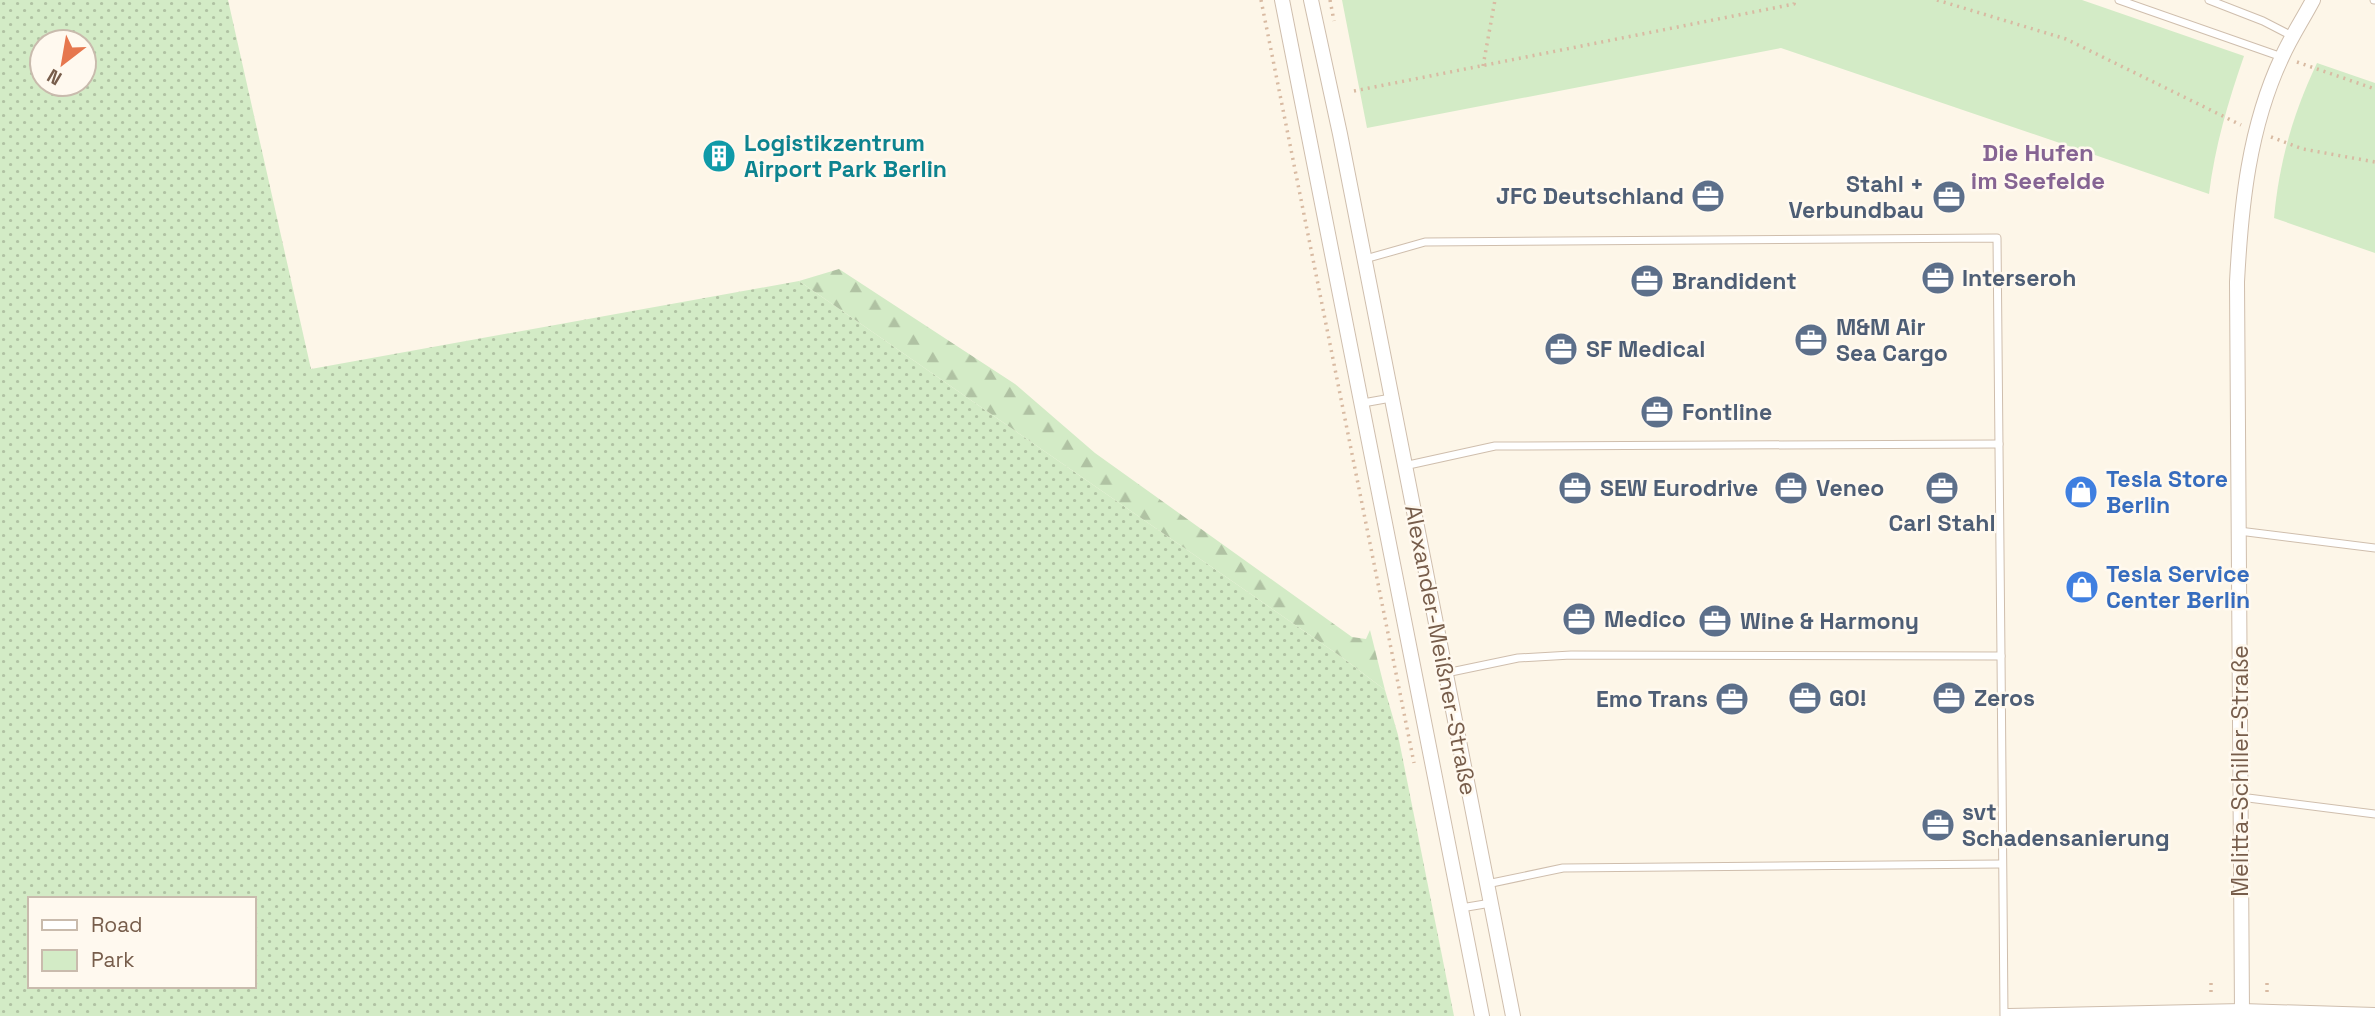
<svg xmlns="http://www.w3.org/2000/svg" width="2375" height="1016" viewBox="0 0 2375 1016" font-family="'Space Grotesk',sans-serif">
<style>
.grass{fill:url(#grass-dots);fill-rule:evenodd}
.forest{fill:url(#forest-firs)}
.park{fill:#d3ebc6}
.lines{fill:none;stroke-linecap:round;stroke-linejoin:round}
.lane-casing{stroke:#cfbead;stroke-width:9}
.street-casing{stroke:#cfbead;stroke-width:16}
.path{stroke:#d8baa2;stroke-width:3.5;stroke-dasharray:2 5;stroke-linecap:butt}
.lane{stroke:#fff;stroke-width:7}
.street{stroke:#fff;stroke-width:14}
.labels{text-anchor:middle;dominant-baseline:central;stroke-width:5;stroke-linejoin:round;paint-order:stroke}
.culture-label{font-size:23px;font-weight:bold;fill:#0d838f;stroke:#fff9ef;text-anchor:start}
.service-label{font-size:23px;font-weight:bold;fill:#4e5e75;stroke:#fff9ef;text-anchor:start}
.shop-label{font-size:23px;font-weight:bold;fill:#366cbe;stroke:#fff9ef;text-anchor:start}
.street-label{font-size:23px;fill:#775d4b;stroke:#fff9ef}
.neighbourhood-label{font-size:24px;font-weight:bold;fill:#866493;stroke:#fff9ef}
</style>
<defs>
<pattern id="grass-dots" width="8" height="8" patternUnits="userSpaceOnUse" patternTransform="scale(1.75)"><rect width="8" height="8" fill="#d3ebc6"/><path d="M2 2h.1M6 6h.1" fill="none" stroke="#b0c2a3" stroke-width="1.8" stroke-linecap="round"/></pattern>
<pattern id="forest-firs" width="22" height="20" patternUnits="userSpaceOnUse" patternTransform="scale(1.75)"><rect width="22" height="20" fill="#d3ebc6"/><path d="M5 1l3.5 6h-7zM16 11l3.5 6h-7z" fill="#b0c2a3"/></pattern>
</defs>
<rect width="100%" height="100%" fill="#fdf6e8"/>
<path class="grass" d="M0,0H228L311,369L799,281L1343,658L1385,690L1398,735L1454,1016H0ZM42,42H84V84H42ZM30,899H254V986H30Z"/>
<path class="forest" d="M839,269L1015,384L1095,453L1352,637L1366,639L1370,630L1385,690L1343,658L799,281Z"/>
<g class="park">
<path d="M1342,0H2082L2244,56C2228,102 2215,146 2209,194L1781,48L1367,128Z"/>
<path d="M2317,63L2375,83V253L2274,218C2279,163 2293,113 2317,63Z"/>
</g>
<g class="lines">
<defs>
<g id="lane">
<path d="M2119,0L2282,57"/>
<path d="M2209,0L2263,21L2292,36"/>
<path d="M2374,0H2375"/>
<path d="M1365,259L1425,242L1997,238L2001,656"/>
<path d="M1363,403L1391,398"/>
<path d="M1404,466L1495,446L1999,444"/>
<path d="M2239,531L2375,548"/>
<path d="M1446,673L1518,658L1571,655L2001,656L2004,1016"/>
<path d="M2240,797L2375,814"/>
<path d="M1487,884L1563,868L2001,864"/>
<path d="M1461,908L1491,903"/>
</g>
<g id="street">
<path d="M1282,0L1482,1016"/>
<path d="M1311,0L1340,134L1513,1016"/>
<path d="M2242,1011L2237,282C2241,205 2249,127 2282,57C2291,37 2303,19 2313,0"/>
<path d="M2008,1016L2242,1011L2375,1015"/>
</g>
</defs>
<use href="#lane" class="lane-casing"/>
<use href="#street" class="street-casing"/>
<g class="path">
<path d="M1261,0L1414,763"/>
<path d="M1330,0L1334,21"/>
<path d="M1937,0L2066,39L2241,125"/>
<path d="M2297,62L2375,89"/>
<path d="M1483,66L1495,0"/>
<path d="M1354,91L1794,4L1795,0"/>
<path d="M2271,137L2303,149L2375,162"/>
<path d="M2211,983V995"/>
<path d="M2267,983V995"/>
</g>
<use href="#lane" class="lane"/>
<use href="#street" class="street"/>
</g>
<defs>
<symbol id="building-disc" viewBox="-11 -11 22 22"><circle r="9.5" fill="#0f9aa8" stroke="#fff9ef"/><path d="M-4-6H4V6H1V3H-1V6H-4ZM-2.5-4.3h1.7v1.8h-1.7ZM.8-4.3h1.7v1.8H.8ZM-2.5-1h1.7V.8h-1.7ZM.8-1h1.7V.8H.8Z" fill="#fff"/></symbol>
<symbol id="office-disc" viewBox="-11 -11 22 22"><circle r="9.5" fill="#5c6f8a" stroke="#fff9ef"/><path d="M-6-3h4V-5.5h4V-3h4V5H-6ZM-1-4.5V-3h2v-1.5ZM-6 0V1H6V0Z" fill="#fff"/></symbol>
<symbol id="shop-disc" viewBox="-11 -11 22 22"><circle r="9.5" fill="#3f7fe0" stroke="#fff9ef"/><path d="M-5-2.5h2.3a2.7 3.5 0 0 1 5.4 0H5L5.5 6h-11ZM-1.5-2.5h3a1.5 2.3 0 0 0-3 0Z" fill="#fff"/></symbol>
</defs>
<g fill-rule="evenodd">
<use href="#building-disc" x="700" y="137" width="38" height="38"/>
<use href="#office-disc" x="1689" y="177" width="38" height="38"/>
<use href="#office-disc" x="1930" y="178" width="38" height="38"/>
<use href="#office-disc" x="1919" y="259" width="38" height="38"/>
<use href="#office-disc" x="1628" y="262" width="38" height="38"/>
<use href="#office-disc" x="1792" y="321" width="38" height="38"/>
<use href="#office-disc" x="1542" y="330" width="38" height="38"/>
<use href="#office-disc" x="1638" y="393" width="38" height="38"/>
<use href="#office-disc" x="1556" y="469" width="38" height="38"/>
<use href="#office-disc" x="1772" y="469" width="38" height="38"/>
<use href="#office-disc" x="1923" y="469" width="38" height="38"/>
<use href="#shop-disc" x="2062" y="473" width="38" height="38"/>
<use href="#shop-disc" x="2063" y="568" width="38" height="38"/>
<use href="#office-disc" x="1560" y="600" width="38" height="38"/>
<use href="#office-disc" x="1696" y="602" width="38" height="38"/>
<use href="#office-disc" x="1786" y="679" width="38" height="38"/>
<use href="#office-disc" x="1930" y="679" width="38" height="38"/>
<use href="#office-disc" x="1713" y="680" width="38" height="38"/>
<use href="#office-disc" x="1919" y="806" width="38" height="38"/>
</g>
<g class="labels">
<g class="culture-label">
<text x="744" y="143">Logistikzentrum<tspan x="744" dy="26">Airport Park Berlin</tspan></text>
</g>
<g class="service-label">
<text x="1924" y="184" text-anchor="end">Stahl +<tspan x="1924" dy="26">Verbundbau</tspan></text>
<text x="1684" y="196" text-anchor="end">JFC Deutschland</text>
<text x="1962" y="278">Interseroh</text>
<text x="1672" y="281">Brandident</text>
<text x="1836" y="327">M&amp;M Air<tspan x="1836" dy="26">Sea Cargo</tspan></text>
<text x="1586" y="349">SF Medical</text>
<text x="1682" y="412">Fontline</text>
<text x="1600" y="488">SEW Eurodrive</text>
<text x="1816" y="488">Veneo</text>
<text x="1942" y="523" text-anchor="middle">Carl Stahl</text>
<text x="1604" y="619">Medico</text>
<text x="1740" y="621">Wine &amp; Harmony</text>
<text x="1829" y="698">GO!</text>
<text x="1974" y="698">Zeros</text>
<text x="1708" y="699" text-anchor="end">Emo Trans</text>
<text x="1962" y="812">svt<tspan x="1962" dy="26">Schadensanierung</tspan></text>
</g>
<g class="shop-label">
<text x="2106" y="479">Tesla Store<tspan x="2106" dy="26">Berlin</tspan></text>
<text x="2106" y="574">Tesla Service<tspan x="2106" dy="26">Center Berlin</tspan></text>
</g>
<g class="street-label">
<text transform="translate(1441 650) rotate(79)">Alexander-Meißner-Straße</text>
<text transform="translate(2240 771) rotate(-90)">Melitta-Schiller-Straße</text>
</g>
<g class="neighbourhood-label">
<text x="2038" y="152">Die Hufen<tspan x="2038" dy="28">im Seefelde</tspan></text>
</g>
</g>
<rect x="28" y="897" width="228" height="91" fill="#fff9ef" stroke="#c9bbad" stroke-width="2"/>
<rect x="42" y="920" width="35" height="10" fill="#ffffff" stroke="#c9bbad" stroke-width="2"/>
<text x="91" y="932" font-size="21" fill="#775d4b">Road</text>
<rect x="42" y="950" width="35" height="21" fill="#d3ebc6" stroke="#c9bbad" stroke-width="2"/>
<text x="91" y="967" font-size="21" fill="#775d4b">Park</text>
<g transform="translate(63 63) rotate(211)"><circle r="33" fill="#fff9ef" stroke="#c9bbad" stroke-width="2"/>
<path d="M0-5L12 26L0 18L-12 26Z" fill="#e6774e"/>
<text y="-10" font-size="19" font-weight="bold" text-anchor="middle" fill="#775d4b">N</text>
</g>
</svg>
